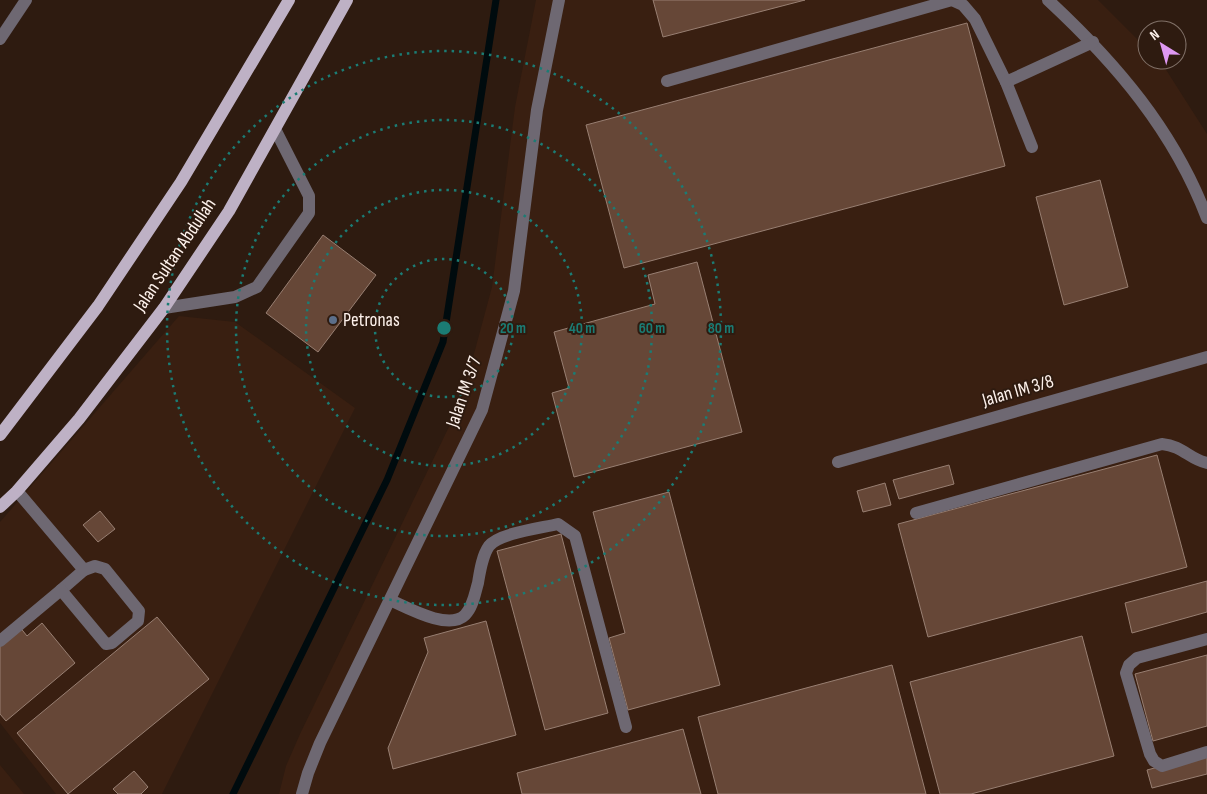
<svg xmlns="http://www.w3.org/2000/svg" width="1207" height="794" viewBox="0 0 1207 794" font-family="'Sofia Sans Condensed',sans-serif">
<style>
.built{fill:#391f11}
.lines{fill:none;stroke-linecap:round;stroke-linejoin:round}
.stream{stroke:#000b0e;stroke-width:7}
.building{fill:#664737;stroke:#987f72}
.minor{stroke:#6e6872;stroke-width:12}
.major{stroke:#beb1c5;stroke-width:12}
.ring{fill:none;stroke:#1b7c74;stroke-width:2.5;stroke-dasharray:2.5 5}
.service-dot{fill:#5c6f8a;stroke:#2e1b10;stroke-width:2}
.labels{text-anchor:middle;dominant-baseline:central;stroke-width:4;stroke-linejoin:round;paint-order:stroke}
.street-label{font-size:19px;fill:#fef2ec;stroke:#2e1b10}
.poi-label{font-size:19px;fill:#fef2ec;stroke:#2e1b10;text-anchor:start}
.centre{fill:#1b7c74;stroke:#2e1b10;stroke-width:2.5}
.ring-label{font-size:15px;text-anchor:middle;font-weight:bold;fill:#1b7c74;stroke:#2e1b10;stroke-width:4;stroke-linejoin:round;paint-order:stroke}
</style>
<rect width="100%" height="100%" fill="#2e1b10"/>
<g class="built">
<path d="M536,0H1098L1147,49V60H1158L1163,65L1207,134V794H279L286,766L300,734L461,402L492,287L515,107Z"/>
<path d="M179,316L235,322L355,408L162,794H56L0,723V522Z"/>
<path d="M0,765L24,794H0Z"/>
</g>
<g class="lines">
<path class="stream" d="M233,794L387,480L443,342L496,0"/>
</g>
<g class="building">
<path d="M653,0H805L663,37Z"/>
<path d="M967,23L1005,166L624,268L586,125Z"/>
<path d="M1100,180L1128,287L1064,305L1036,197Z"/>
<path d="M323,235L376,275L318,352L266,313Z"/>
<path d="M697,262L742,432L574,477L552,393L569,388L554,332L655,304L648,275Z"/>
<path d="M1157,455L1187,567L928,637L898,524Z"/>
<path d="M949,465L954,484L899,499L893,480Z"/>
<path d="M885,483L891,505L863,512L857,491Z"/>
<path d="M669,492L720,685L628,710L609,638L625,633L593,512Z"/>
<path d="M100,511L115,529L98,542L83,525Z"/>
<path d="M561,534L608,713L545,730L497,551Z"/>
<path d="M1207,581V612L1132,633L1125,603Z"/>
<path d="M157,617L209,679L68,794L17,733Z"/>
<path d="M486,621L516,735L393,769L388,748L428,652L424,638Z"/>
<path d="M42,623L75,663L6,721L0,714V642L19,626L27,636Z"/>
<path d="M1082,636L1114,756L971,794H940L910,682Z"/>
<path d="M1207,655V726L1153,741L1135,674Z"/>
<path d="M892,665L926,794H718L698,717Z"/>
<path d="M683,729L701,794H522L517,773Z"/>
<path d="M1207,754V774L1152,788L1147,770Z"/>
<path d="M134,771L148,787L141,794H118L113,789Z"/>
</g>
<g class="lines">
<g class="minor">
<path d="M1048,0C1116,63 1174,131 1207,218"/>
<path d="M0,39L26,0"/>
<path d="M667,81L952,0L963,5L975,19L1006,82L1032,147"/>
<path d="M1006,82L1093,42"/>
<path d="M164,308L235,297L257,287L309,213V196L275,129"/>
<path d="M838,462L1207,357"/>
<path d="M916,513L1162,444C1183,446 1189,459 1207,463"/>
<path d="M61,590L84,570"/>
<path d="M390,600C408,608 449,631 465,615C473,607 475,593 478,583C480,571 482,556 489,546C499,533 542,528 558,524L575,536L626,727"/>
<path d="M1207,639L1137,658L1129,665L1126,673L1150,754L1154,761L1162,766L1207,752"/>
<path d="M0,641L61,590L106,644L112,643L138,621L139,611L105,569L95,566L84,570L17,491"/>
<path d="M302,794L308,773L320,743L482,410L514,291L537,110L559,0"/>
</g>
<g class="major">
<path d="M0,435L98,306L181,182L289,0"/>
<path d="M0,507L17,491L79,419L164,308L229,211L347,0"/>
</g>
</g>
<g class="ring">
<circle cx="444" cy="328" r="69"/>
<circle cx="444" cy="328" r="138"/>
<circle cx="444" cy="328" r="208"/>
<circle cx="444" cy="328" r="277"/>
</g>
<circle class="service-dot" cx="333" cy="320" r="5"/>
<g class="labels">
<g class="street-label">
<text transform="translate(175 255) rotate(-56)">Jalan Sultan Abdullah</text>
<text transform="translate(1018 391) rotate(-16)">Jalan IM 3/8</text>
<text transform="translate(464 392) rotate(-71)">Jalan IM 3/7</text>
</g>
<g class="poi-label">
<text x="343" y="320">Petronas</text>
</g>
</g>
<circle cx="444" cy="328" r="8" class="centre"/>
<g class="ring-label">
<text x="513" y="333">20 m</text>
<text x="582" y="333">40 m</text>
<text x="652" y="333">60 m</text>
<text x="721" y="333">80 m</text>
</g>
<g transform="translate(1162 45) rotate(323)"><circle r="24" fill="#2e1b10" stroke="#817168"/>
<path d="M0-4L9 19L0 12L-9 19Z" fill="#de98f2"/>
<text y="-8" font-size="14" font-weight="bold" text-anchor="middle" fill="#fef2ec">N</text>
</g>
</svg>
